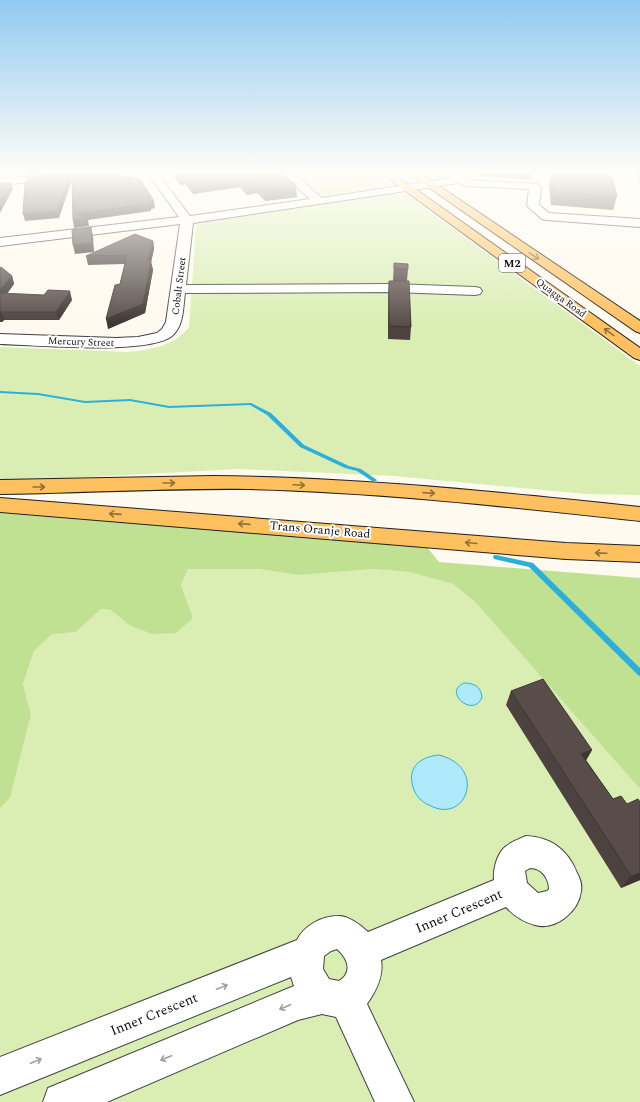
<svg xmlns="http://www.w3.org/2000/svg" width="640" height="1102" viewBox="0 0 640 1102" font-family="Spectral,serif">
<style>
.green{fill:#daeeb4}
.forest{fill:#c0e092}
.water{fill:#aeeafc;stroke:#2dafdb}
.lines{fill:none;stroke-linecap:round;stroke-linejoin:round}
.stream{fill:#2dafdb;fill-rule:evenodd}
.minor-casing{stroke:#414141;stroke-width:2}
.major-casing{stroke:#1f1f1f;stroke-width:2}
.minor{fill:#fff;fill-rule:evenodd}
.major{fill:#ffc15f;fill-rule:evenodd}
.wall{fill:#4c423f}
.shaded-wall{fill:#3e3633}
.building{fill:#584d49;stroke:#3e3633}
.oneway{stroke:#93703b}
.oneway2{stroke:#9f9f9f}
.labels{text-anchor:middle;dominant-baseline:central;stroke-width:4;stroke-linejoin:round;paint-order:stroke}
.far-street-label{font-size:10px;fill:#0e0e0e;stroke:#fff}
.shield{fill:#fff;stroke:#565656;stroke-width:1}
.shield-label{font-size:11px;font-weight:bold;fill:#0e0e0e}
.street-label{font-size:12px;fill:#0e0e0e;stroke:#fff}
.near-street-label{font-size:14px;fill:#0e0e0e;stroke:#fff}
</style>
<rect width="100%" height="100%" fill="#fffaef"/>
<g class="green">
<path d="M293,171H373L391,185L385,187L332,196H322Z"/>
<path d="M387,193L406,194L640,366V495L585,494L394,476L239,469L31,480H0V347L128,352C149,350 175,346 189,327L196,227L199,224Z"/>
<path d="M188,569H259L299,575L374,569L409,572L453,584L476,603L640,789V1102H0V808L10,798L31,715L23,684L34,651L52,633L76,632L101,609L111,610L129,625L193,618L181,585Z"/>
</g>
<path class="forest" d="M0,513L427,547L439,562L640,578V789L476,603L453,584L409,572L374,569L299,575L259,569H188L181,585L193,618L176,633L152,634L129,625L111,610L101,609L76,632L52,634L34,651L23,684L31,715L10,798L0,808Z"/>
<g class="water">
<path d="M464,683C473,683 481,686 482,697C474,719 442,692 464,683Z"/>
<path d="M439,755C488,767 466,826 429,805C422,802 417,797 414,790C406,769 418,757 439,755Z"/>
</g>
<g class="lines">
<g class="stream">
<path d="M0,391L38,393L85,401L130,399L169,406L251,403L271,413L304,445L349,466L361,469L377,480L376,481H372L357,471L345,468L300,447L267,415L250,405L169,408L130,401L85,403L38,395L0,393Z"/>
<path d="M494,555H496L533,563L640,668V676L638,675L529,567L494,559L493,557Z"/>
</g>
<defs>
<g id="minor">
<path d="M87,171H125L120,174L0,185V179Z"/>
<path d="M146,171H156L190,216L310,199L279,171H290L322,198L451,178L443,171H455L468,180L537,184L541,187L539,205L549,213L640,219V227L546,220L542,219L527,206L529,189L465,186L459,183L193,223L186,285L393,284L475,287L480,288L482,291L480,294L475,295L393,292L185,293C183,307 184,326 172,336C149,355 34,345 0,344V334L116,338L138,337L157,333L162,329L166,322L180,224L0,246V238L179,217Z"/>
<path d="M526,836C551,837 568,850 577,873C580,878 582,885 581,891C579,911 556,931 535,925C524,922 514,916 506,907L381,960C384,976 376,991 367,1004L414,1102H375L336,1017L322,1014L298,1020L107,1102H43L48,1088L294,986L291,977L0,1095V1057L297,940C304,926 321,916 338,916C347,915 361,925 368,932L494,880C493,871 496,857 503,849C508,843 519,839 526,836ZM530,868C542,868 549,879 549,889L547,891L538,893L527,883L525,871ZM337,949C348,959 353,972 339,981L329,979L323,969L324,956L331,951Z"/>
</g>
<g id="major">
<path d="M378,171H390L640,348V360L634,358Z"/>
<path d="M405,171H417L640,321V333L635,331Z"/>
<path d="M213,476C356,477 498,492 640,507V521C510,507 379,492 248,489C165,488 83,493 0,494V480Z"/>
<path d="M0,498L566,543L640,546V562L566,559L0,512Z"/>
</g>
</defs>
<use href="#minor" class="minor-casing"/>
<use href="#major" class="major-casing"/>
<use href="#minor" class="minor"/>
<use href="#major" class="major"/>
</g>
<g class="wall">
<path d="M169,171H280L297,197L265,201L257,193L247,195L240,187L193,194L185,184L180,185Z"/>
<path d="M472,171H533L531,180L480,176V173L472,172Z"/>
<path d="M563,171H640V182L637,173L611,171L617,196L613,210L551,205L549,185L552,172H564Z"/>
<path d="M153,241L154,249L151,262L153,270L145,313L108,329L125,264L88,265L86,256Z"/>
<path d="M394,263L408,269L407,281L411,327L410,340L388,339V294L389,281H393Z"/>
<path d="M0,268L12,276L14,284L7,294L72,300L59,320H4L2,322H0Z"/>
<path d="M511,691L592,750L586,760L613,799L627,804L640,802V880L621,888L506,705Z"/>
</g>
<g class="shaded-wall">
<path d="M26,171H68L27,175Z"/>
<path d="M71,173L72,180L59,218L25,221L23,214Z"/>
<path d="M184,173L185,184L180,185L178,174Z"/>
<path d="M239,176L240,187L193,194L191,183Z"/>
<path d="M256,182L257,193L247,195L246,183Z"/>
<path d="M11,183L13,189L0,213V202Z"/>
<path d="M296,185L297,197L265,201V190Z"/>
<path d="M154,201L155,208L151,209V211L88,220L89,226L74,228L73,220L75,214Z"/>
<path d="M91,227L93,236L94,252L75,254L73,245Z"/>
<path d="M153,241L154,249L151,262L153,270L145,313L108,329L106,319Z"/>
<path d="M12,276L14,284L0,302V290Z"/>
<path d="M70,291L72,300L59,320L56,312Z"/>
<path d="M1,312L4,320L2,322L0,315V313Z"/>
<path d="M592,750L584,764L581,754Z"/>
<path d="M640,873V880L621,888L631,876Z"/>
</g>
<g class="building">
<path d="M92,171H100L140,179L154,201L149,202L150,203L75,214L87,218L73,220L72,173Z"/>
<path d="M176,171H280L296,185L265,190L256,182L246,183L239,176L191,183L184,173L178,174Z"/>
<path d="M568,171H610L617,196L554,191L552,172L568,173Z"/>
<path d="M71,173L57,211L23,214L25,182L27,181L26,177Z"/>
<path d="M0,183H11L0,202Z"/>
<path d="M91,227L92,243L73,245L72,230Z"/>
<path d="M135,234L153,241L148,261H151L143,304L106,319L115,285L120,284L127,255L86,256Z"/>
<path d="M394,263L408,264V269H394Z"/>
<path d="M1,267L12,276L0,290V268Z"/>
<path d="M389,281H409L411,327L389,326Z"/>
<path d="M48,290L70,291L56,312H1L0,313V293L44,295Z"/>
<path d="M543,679L592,750L581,754L613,799L621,796L627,804L638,799L640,802V873L631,876L511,691Z"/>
</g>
<defs><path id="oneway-shaft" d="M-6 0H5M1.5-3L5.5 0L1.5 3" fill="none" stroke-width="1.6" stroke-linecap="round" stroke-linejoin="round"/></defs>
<g class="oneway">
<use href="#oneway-shaft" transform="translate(534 256) rotate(34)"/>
<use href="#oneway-shaft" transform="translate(609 332) rotate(-144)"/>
<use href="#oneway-shaft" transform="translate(169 483)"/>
<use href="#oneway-shaft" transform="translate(299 485) rotate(3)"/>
<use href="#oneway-shaft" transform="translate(39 487)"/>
<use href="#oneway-shaft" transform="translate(429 493) rotate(4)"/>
<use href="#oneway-shaft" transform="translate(115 514) rotate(-176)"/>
<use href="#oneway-shaft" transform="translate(244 524) rotate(-176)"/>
<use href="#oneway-shaft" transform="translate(471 543) rotate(-175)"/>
<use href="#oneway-shaft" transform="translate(601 553) rotate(-178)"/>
</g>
<g class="oneway2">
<use href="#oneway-shaft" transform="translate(222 987) rotate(-22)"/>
<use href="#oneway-shaft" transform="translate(285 1007) rotate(157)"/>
<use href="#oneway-shaft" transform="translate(166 1058) rotate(157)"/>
<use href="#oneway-shaft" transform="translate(36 1061) rotate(-22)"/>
</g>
<linearGradient id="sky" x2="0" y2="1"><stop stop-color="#91caf0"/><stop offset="0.53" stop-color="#fffdf8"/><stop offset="1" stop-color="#fffdf8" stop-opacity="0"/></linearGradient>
<rect width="640" height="325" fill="url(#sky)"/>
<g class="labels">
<g class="far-street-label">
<text transform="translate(179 286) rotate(-83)">Cobalt Street</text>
<text transform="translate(561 298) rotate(36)">Quagga Road</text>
<text transform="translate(81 342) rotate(2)">Mercury Street</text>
</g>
<rect class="shield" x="499" y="254" width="26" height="18" rx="3"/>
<g class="shield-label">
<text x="512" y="263">M2</text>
</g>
<g class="street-label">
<text transform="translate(320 530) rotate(5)">Trans Oranje Road</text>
</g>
<g class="near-street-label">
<text transform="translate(459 911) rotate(-23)">Inner Crescent</text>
<text transform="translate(154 1014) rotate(-22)">Inner Crescent</text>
</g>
</g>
</svg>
